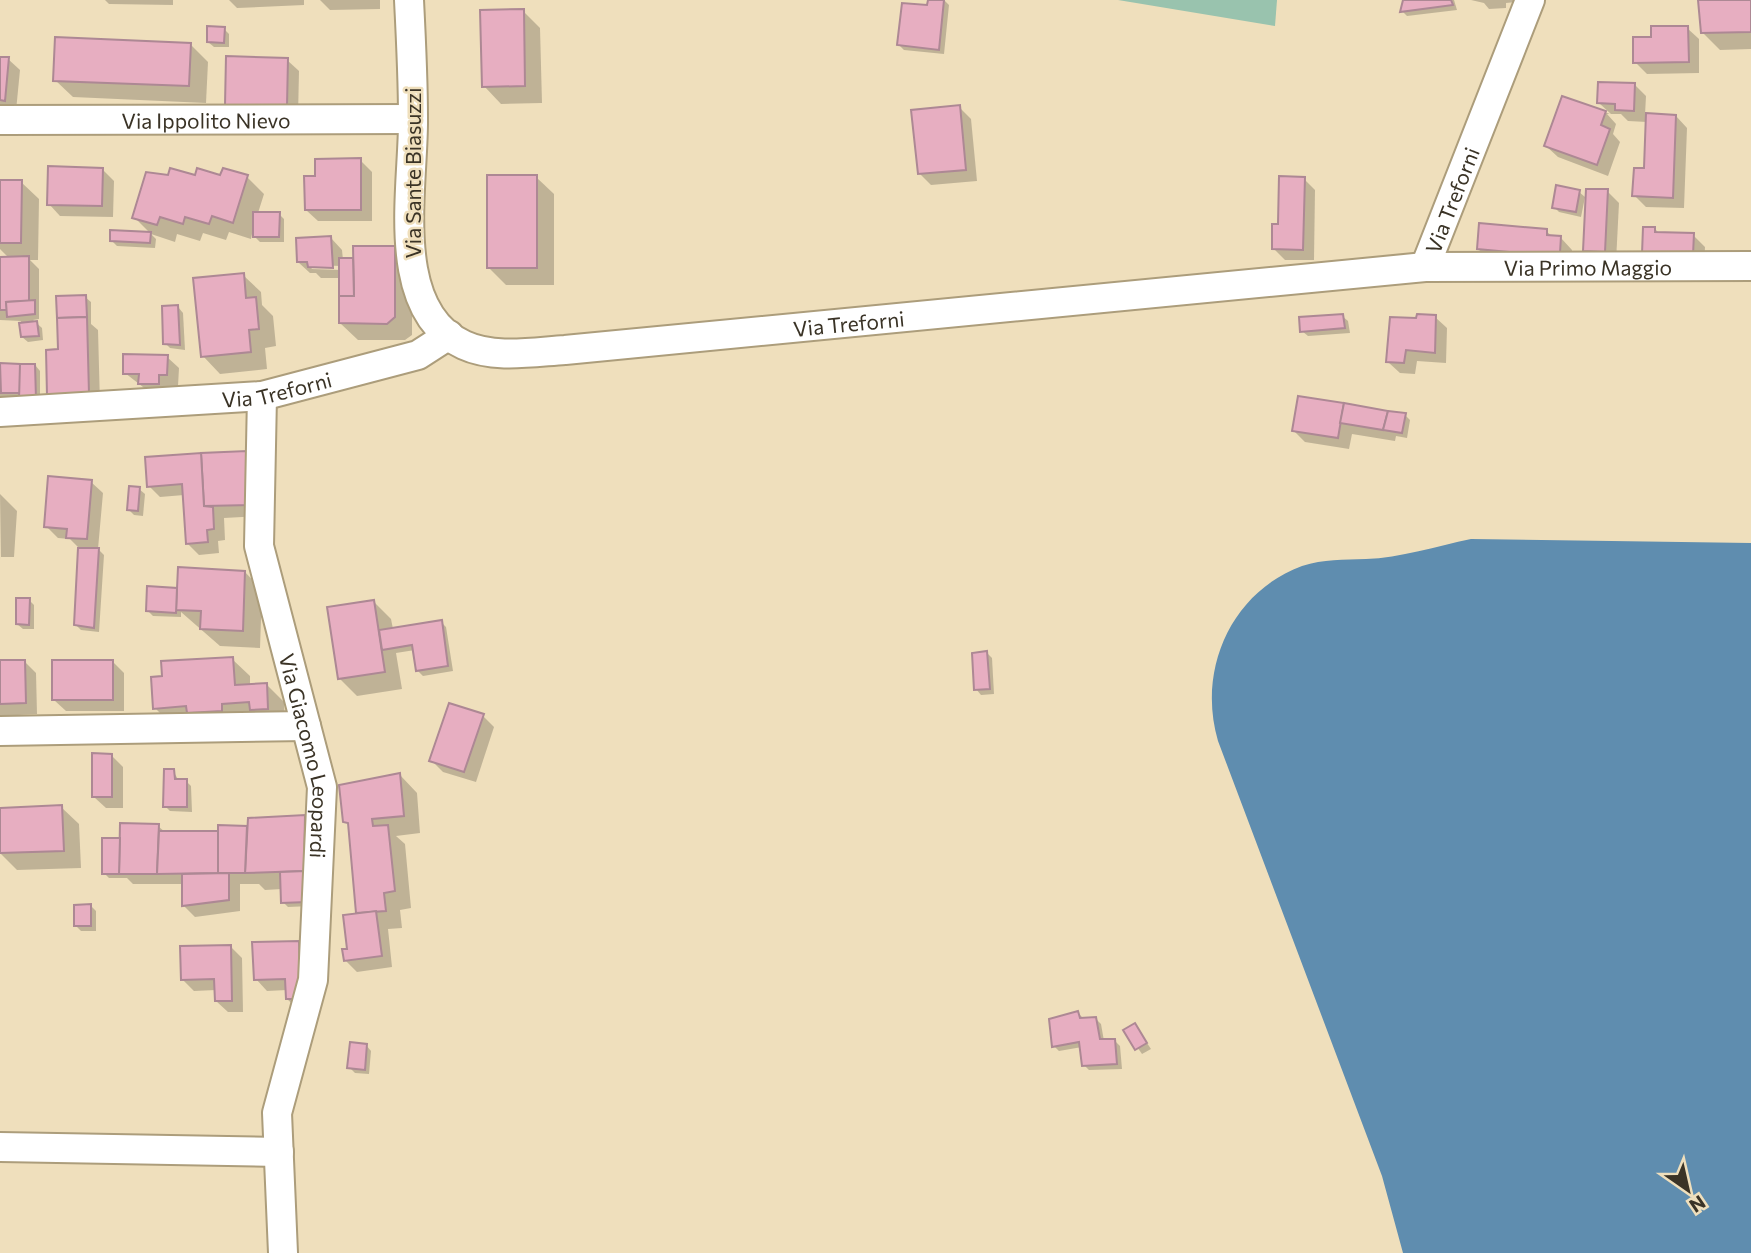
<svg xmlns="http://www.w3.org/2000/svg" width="1751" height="1253" viewBox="0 0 1751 1253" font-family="Commissioner,sans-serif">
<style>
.green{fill:#99c3ae}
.water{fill:#5f8daf}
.shadow{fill:#0003;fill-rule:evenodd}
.building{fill:#e7aec1;stroke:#ad8894;stroke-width:2}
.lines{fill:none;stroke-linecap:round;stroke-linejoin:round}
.minor-casing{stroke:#ac9d7b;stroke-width:32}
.minor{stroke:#fff;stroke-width:28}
.labels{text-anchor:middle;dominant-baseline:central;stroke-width:5;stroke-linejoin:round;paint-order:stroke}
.street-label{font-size:21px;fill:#3a3326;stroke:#efdfbc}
</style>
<rect width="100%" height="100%" fill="#efdfbc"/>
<path class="green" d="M1118,0H1277L1275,26Z"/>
<path class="water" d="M1471,539L1751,543V1253H1403L1382,1176L1218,741C1197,670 1231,592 1302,566C1324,559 1343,560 1366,559C1400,558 1437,546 1471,539Z"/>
<g class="shadow">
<path d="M105,0H173V5L109,4Z"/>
<path d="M229,0H304V5L237,8Z"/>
<path d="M320,0H380V9L330,10Z"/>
<path d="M929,0H944L949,5L944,54L904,50L899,45L928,7Z"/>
<path d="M1405,0H1454L1457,10L1407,16L1402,11Z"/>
<path d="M1471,0H1516V2L1506,3V8L1489,9L1484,3Z"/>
<path d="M1700,0H1751V49L1720,50L1702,32Z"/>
<path d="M523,11L540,28L542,103L501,104L484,86Z"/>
<path d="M1687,28L1699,39V73L1647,74L1635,62L1653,39Z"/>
<path d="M224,29L229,34V47H214L208,42Z"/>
<path d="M190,44L208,62L206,103L73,97L55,80Z"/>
<path d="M0,59H8L20,70L16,111H0Z"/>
<path d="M287,60L299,71L298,117L238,116L226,104Z"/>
<path d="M1634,84L1646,96L1645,115L1676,116L1687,128L1684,208L1646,207L1634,195L1645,170L1647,122L1628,121L1621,114H1611L1599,103Z"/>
<path d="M1563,98L1610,114H1607L1616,124L1613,134L1620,142L1608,176L1558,157L1546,146Z"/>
<path d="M959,107L971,119L977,181L931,185L920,174Z"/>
<path d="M360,160L372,172V221H318L306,210Z"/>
<path d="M102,169L114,181L113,217L60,216L49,204Z"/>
<path d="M196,177H247L264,194L258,213L279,214L284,219V242H260L252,234L251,239L229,232L226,240L203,233L200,241L177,234L175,242L151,234L156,239L155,248L117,246L111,240L112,232L151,234L134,217Z"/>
<path d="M536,177L554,194V285H506L489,268Z"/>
<path d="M1304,179L1315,190L1314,260H1285L1273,248L1280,226Z"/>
<path d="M0,182H21L39,199L38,260H30L39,269V319L33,320L42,328L43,340L28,342L22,337L21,321L0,320V258H9L0,249Z"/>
<path d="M1607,191L1619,203L1616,262H1596L1585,250Z"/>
<path d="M1579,192L1585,197L1581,217L1559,212L1554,207Z"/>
<path d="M1655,229L1660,234L1693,235L1705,247L1704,266L1656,265Z"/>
<path d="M1546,231L1553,237L1561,238L1572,250L1571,264L1490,260L1478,249Z"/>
<path d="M331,238L342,250L343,260L355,262L394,248L412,265V335L405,340H358L340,323V278H321L316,273H310L298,262ZM309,265L342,266V270L312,269Z"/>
<path d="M243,275L261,292L262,305L273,316L276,346L265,348L267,369L220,374L203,356Z"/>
<path d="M85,297L91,302V324L98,330L100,404L61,406L60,351Z"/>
<path d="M178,307L183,313L185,350L170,348L165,343Z"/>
<path d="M1342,316L1348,321L1350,333L1308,336L1302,331Z"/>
<path d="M1435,317L1447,328L1446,363L1417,361L1415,374L1400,373L1388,362L1418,319Z"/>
<path d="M167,357L179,368L178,386H170V395L152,394L125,373Z"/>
<path d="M0,365H35L40,371V403L0,399Z"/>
<path d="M1299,398L1405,415L1410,420L1407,438L1396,436L1395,441L1352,434L1349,449L1305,442L1293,430Z"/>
<path d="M246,452L261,516L224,518L225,540L218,541L219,553L199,555L187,543L184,495L160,497L149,486Z"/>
<path d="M91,482L103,493L98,549L104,555L99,632L81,630L76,625L80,549L70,539L58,538L46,526Z"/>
<path d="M139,489L145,494L143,516L134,515L129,510Z"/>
<path d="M0,494L17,511L14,557H1V561Z"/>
<path d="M245,572L262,590L260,648L220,646L181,612V617L153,616L148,611L176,590L179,592Z"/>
<path d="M29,600L34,605V629H23L17,624Z"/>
<path d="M374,602L391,619L393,629L441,622L446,627L453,671L423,676L418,671L415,650L396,653L402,689L357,696L339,678Z"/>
<path d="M987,653L992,658L994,694L981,695L976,689Z"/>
<path d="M232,659L250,676V685L266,684L284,702L285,726L172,725L155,708L164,677Z"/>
<path d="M24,661L36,673L37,714L0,716V662Z"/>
<path d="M113,662L124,673V711H66L54,700Z"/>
<path d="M483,716L494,727L476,782L443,772L431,760Z"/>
<path d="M111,755L123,767V808H106L94,797Z"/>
<path d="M173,771L179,781H186L191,786L192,812L170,811L165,806Z"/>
<path d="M400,775L417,793L420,833L396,836L405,844L411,908L400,910L402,928L388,929L392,967L357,972L345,960L360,914L350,827L345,821Z"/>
<path d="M61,807L79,824L81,868L17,870L0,853V810Z"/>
<path d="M304,817L322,834L311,906L288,907L283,902L282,889L265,890L259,884H240V911L195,917L183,905L184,884H133L127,878H109L104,873L121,840L158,826L166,833H219L247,828L249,830Z"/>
<path d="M91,906L96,911V931H81L76,926Z"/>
<path d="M298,943L310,954L299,1010L287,999V990L267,991L256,979Z"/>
<path d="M230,946L242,958L243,1012H228L216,1001V990L194,991L182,979Z"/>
<path d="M1078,1013L1083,1018H1095L1101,1024L1104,1041L1114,1040L1120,1046L1122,1069L1089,1070L1084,1065L1082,1047L1059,1051L1054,1046Z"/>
<path d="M1135,1025L1151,1049L1142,1054L1126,1031Z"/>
<path d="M366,1045L371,1051L369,1074L355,1073L349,1067Z"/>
</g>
<g class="building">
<path d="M928,0H944L939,50L897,45L902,3L927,5Z"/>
<path d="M1403,0H1451L1453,5L1400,12Z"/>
<path d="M1698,0H1751V32L1701,33Z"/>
<path d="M524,9L525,86L482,87L480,10Z"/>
<path d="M207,26L225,27L224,43L207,42Z"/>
<path d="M1651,26H1688L1689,62L1633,63V37H1651Z"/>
<path d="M55,37L191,43L189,86L53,81Z"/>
<path d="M226,56L288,58L287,106L225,105Z"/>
<path d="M0,57H9L5,101L0,100Z"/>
<path d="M1598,82L1635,83L1634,111L1615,110V104L1597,103Z"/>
<path d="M1562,96L1606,111L1601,125L1610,129L1597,165L1544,146Z"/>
<path d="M960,105L966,170L918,174L911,110Z"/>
<path d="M1646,113L1676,115L1673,198L1632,196L1634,168H1644Z"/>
<path d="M361,158V210H305L304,176H315V159Z"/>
<path d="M48,166L103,168L102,206L47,205Z"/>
<path d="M170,168L195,175L197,168L220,175L223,168L248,175L233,223L212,216L209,224L185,217L183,224L160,217L157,225L132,218L146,172L168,175Z"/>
<rect x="487" y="175" width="50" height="93"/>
<path d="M1279,176L1305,177L1303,250L1272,249V224H1278Z"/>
<path d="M0,180H22L21,243H0Z"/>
<path d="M1556,185L1580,190L1576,212L1552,208Z"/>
<path d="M1586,189H1608L1605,252L1583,251Z"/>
<path d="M253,212H280L279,237H253Z"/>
<path d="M1479,223L1547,229V235L1561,236L1560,253L1544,252L1543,255L1477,249Z"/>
<path d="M1643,227H1655V232L1694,233L1693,255L1642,254Z"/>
<path d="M110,230L151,232L150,243L110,241Z"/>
<path d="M331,236L333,268L308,267L307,262H297L296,238Z"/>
<path d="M353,246H395V317L387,324L339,323V296H354Z"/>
<path d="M29,256V301L6,302L7,310H0V257Z"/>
<path d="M339,258H353L354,296H339Z"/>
<path d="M244,273L246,298L256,297L259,329L249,330L251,352L201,357L193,278Z"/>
<path d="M86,295L87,317L57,318L56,296Z"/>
<path d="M35,300V314L7,317L6,302Z"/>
<path d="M178,305L180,345L163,344L162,306Z"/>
<path d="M1343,314L1345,328L1300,332L1299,317Z"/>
<path d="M1417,314L1436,315L1435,353L1406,350L1404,363L1386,362L1390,317L1416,318Z"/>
<path d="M87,317L89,394L47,395L46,350L58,349L57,318Z"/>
<path d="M37,321L39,336L21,337L19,323Z"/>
<path d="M123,354L168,355L167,375H159V384H138L139,374H123Z"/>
<path d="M0,363L20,364V393H1Z"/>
<path d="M20,364H35L36,399L19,400Z"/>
<path d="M1298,396L1344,403L1338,438L1292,431Z"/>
<path d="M1344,403L1388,411L1383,430L1340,423Z"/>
<path d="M1388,411L1406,413L1402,433L1383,430Z"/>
<path d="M247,451L251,505L204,506L201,453Z"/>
<path d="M201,453L204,506L213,507L214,529L207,530L208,542L186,544L182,484L147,487L145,457Z"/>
<path d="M48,476L92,480L87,539L66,538L67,529L44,527Z"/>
<path d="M129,486L140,487L138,511L127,510Z"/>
<path d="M78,548H99L94,628L74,625Z"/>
<path d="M178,567L245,571L243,631L200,629L201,611L176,610Z"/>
<path d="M147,586L177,588L176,613L146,611Z"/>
<path d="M16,598H30L29,625L16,624Z"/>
<path d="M374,600L385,672L338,679L327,607Z"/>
<path d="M442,620L448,666L416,671L412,645L382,650L379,630Z"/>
<path d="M987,651L990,689L974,690L972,653Z"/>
<path d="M233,657L235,685L267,683L268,709L250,710L249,702L222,704V711L187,713L186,706L153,709L151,677L162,676L161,661Z"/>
<path d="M0,660H25L26,703L0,704Z"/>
<rect x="52" y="660" width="61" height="40"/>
<path d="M449,703L484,714L464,772L429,761Z"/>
<path d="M92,753L112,754V797H92Z"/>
<path d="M164,769H174L175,779H187V807H163Z"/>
<path d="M400,773L404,816L372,819L373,826L388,825L395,891L384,893L386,911L356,913L348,823L343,822L339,785Z"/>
<path d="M62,805L64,851L0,853V808Z"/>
<path d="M305,815L304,871L245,873L248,818Z"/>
<path d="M120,823L159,824L157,874H119Z"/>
<path d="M218,825L247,826L245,873H218Z"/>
<path d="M159,831H218V873L157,874Z"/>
<path d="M102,838H120L119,874H102Z"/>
<path d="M306,871L307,902L281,903L280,872Z"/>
<path d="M229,873V900L182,906V874Z"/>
<path d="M91,904V926H74V905Z"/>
<path d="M376,911L382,956L344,961L342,949H347L343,915Z"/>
<path d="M299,941L300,999H286L285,979L254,980L252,942Z"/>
<path d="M231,945L232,1001H215L214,979L181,980L180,946Z"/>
<path d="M1078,1011L1080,1018L1096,1017L1100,1039H1115L1117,1064L1082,1066L1079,1042L1052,1047L1049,1019Z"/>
<path d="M1135,1023L1147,1043L1135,1050L1123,1030Z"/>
<path d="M350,1042L367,1044L365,1070L347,1068Z"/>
</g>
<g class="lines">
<defs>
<g id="minor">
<path id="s1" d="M409,0C411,39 413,79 413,118C414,185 387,310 464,345C494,359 533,352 565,350L1425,267L1751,266"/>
<path id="s2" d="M0,120L413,119"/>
<path id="s3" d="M1425,267L1530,0"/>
<path id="s4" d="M262,396L259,546L322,787L313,980L277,1113L283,1253"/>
<path id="s5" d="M0,412L262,396L418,355L449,335"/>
<path d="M0,731L306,726"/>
<path d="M0,1147L279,1152"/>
</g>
</defs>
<use href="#minor" class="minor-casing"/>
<use href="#minor" class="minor"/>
</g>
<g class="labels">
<g class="street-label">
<text stroke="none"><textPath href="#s2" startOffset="206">Via Ippolito Nievo</textPath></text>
<text transform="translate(412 173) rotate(-90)">Via Sante Biasuzzi</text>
<text stroke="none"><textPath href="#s3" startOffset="72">Via Treforni</textPath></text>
<text stroke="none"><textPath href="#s1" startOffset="1494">Via Primo Maggio</textPath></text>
<text stroke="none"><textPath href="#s1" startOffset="752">Via Treforni</textPath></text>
<text stroke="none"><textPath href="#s5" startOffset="278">Via Treforni</textPath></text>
<text stroke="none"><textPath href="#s4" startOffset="366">Via Giacomo Leopardi</textPath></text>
</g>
</g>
<g transform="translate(1688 1190) rotate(146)" stroke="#efdfbc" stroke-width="5" paint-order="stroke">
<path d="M0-5L12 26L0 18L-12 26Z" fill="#3a3326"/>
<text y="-10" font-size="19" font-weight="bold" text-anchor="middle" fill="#3a3326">N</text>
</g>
</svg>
